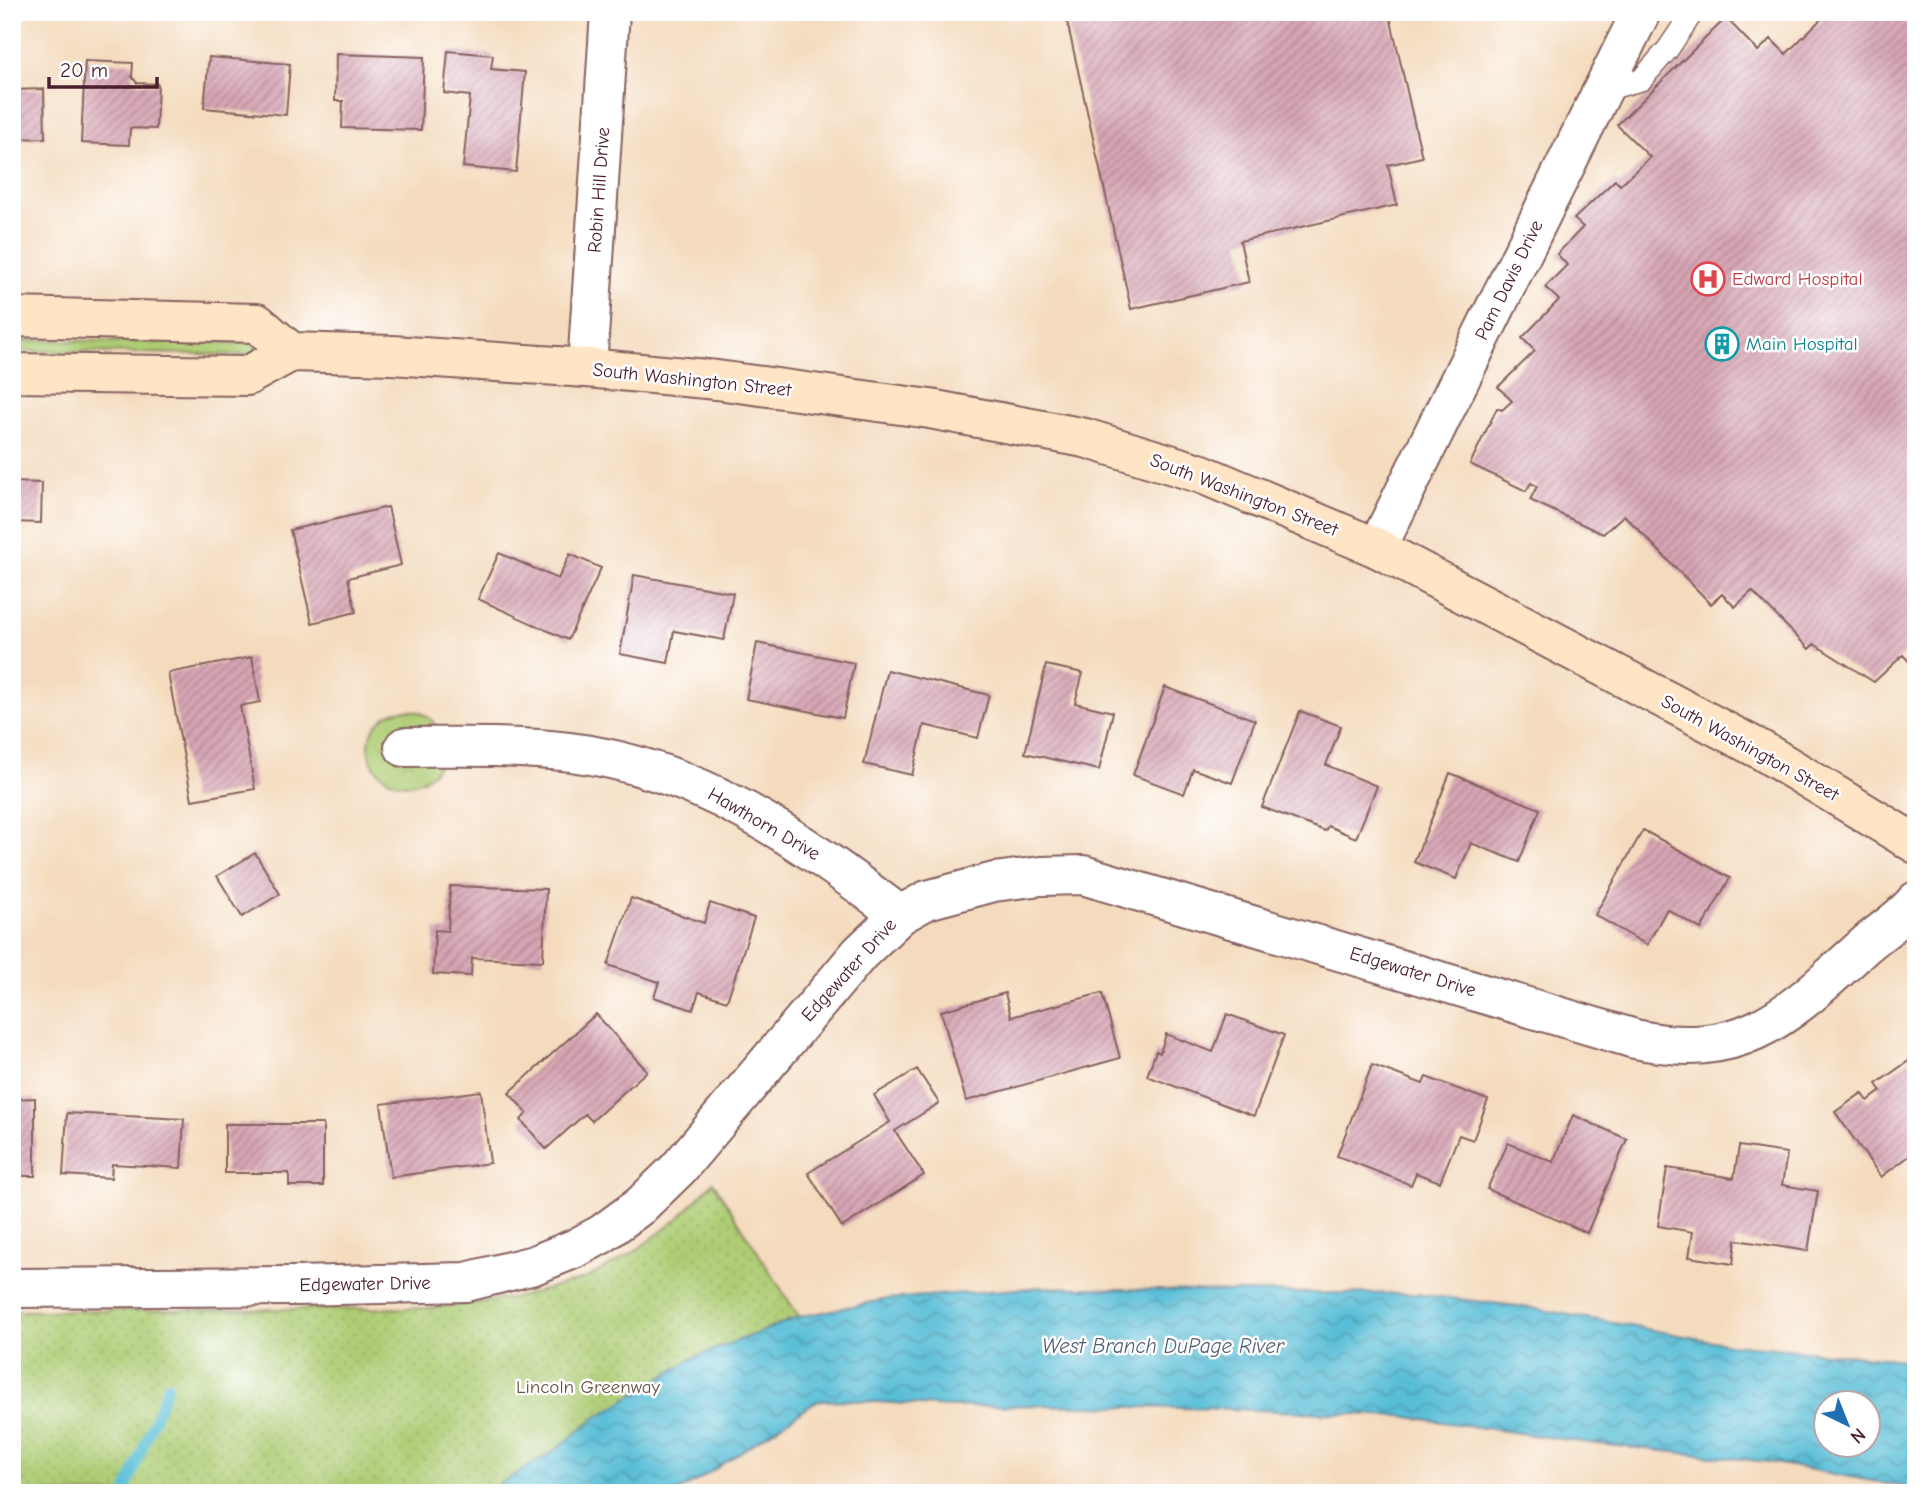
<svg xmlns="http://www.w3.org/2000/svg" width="1928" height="1505" viewBox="0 0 1928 1505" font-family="'Comic Neue',sans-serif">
<defs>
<pattern id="grass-tufts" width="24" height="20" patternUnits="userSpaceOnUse" patternTransform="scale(1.75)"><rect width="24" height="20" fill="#aecc73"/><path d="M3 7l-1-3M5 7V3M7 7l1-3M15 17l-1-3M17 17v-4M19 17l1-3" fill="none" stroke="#97af64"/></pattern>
<pattern id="park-dots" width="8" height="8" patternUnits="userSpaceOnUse" patternTransform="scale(1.75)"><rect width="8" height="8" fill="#aecc73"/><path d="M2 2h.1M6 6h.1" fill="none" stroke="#97af64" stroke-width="1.8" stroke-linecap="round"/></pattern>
<pattern id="water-waves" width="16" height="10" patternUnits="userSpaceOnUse" patternTransform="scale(1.75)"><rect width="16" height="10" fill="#59bed7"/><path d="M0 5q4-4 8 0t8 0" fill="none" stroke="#4c9aaf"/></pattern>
<pattern id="building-hatch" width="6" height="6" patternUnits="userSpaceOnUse" patternTransform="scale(1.75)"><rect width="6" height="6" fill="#d7a5b4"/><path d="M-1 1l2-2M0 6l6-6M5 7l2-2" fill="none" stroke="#b08693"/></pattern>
</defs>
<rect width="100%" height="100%" fill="#fff"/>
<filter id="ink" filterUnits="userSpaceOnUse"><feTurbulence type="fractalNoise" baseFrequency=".0143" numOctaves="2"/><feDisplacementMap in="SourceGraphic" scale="14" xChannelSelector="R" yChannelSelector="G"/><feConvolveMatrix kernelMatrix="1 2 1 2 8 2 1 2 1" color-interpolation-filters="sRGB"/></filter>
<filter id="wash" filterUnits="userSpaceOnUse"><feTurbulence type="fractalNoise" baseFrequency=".00686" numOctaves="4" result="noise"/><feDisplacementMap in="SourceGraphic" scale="28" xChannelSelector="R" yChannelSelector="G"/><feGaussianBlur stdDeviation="1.57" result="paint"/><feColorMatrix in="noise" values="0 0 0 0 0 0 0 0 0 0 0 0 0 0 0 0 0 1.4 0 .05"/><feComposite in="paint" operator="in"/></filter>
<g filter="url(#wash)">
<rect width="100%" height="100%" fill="#f4dbbe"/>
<path fill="url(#grass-tufts)" stroke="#7c764f" stroke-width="2" d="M 12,340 L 256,343 L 255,355 L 12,351 Z
M369 747a37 37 0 1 1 74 0a37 37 0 1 1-74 0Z"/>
<path fill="url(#park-dots)" stroke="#7c764f" stroke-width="2" d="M 713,1182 L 799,1317 L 829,1370 L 633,1493 L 12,1493 L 12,1311 L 436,1308 L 518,1297 L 587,1278 L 634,1252 L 679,1218 Z"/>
<path fill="url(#water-waves)" stroke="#526e81" stroke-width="2" fill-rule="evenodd" d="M 1043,1287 L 1229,1292 L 1416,1294 L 1526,1307 L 1729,1344 L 1916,1361 L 1916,1489 L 1769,1462 L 1589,1443 L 1401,1416 L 1229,1409 L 1038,1405 L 951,1407 L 848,1400 L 817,1401 L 700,1479 L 675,1493 L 485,1493 L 554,1451 L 592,1420 L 693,1358 L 799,1317 L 887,1299 ZM 1826,1404 L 1868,1404 L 1868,1446 L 1826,1446 Z"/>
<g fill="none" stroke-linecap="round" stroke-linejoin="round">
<path stroke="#59bed7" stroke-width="10" d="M 125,1493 L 168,1385"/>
</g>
<g id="blocks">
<path fill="url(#building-hatch)" d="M 1065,12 L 1389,12 L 1422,157 L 1388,165 L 1397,205 L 1240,241 L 1249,282 L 1131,309 Z
M 1828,12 L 1916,12 L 1916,669 L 1903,655 L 1874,682 L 1814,644 L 1809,649 L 1752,591 L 1735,607 L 1722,594 L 1711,604 L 1624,515 L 1603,534 L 1530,500 L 1537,486 L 1531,483 L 1526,491 L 1470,464 L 1497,408 L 1502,410 L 1512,401 L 1498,387 L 1535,351 L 1522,338 L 1559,300 L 1545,287 L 1567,265 L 1557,254 L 1583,227 L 1574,219 L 1615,180 L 1620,185 L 1650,157 L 1617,125 L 1726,18 L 1758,51 L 1771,39 L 1786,54 Z
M 448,51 L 493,55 L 491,69 L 525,72 L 516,172 L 463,167 L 470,96 L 444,93 Z
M 336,54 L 424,57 L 421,130 L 342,128 L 343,101 L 335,101 Z
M 209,57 L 290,64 L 286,115 L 204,108 Z
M 85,61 L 133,63 L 132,77 L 137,83 L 158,84 L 156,129 L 130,128 L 129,145 L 81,143 Z
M 44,89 L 45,138 L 12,139 L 12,90 Z
M 12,482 L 42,483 L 41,523 L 12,522 Z
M 388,507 L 401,565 L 348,578 L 356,612 L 312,623 L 290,530 Z
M 499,553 L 558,579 L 570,554 L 601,568 L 568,640 L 478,599 Z
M 634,575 L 733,593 L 724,640 L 674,631 L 668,663 L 620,654 Z
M 757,643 L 854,663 L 843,718 L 746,699 Z
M 252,657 L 260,702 L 240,706 L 255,789 L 192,800 L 168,673 Z
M 1046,665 L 1083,673 L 1075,703 L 1113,712 L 1099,770 L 1025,753 Z
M 887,670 L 989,695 L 978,738 L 924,725 L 912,775 L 864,764 Z
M 1165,687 L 1255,720 L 1232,783 L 1193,769 L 1184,794 L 1133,775 Z
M 1300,711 L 1341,726 L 1326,765 L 1377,786 L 1356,838 L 1328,826 L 1325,831 L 1262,807 Z
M 1450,773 L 1540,809 L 1519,862 L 1471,843 L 1456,879 L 1414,862 Z
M 1643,830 L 1730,878 L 1701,929 L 1667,909 L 1647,945 L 1595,915 Z
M 255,853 L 280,894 L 242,917 L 217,876 Z
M 450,886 L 546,889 L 543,961 L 472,958 L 471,976 L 433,974 L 435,930 L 448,931 Z
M 631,898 L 704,923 L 710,903 L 754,918 L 727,1001 L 699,992 L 693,1010 L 654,997 L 659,982 L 608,965 Z
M 1005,993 L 1011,1017 L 1102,993 L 1120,1058 L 966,1101 L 941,1011 Z
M 596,1014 L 647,1071 L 592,1121 L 585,1114 L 546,1149 L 521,1120 L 527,1113 L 509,1093 Z
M 1227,1014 L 1284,1035 L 1254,1116 L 1147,1076 L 1156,1051 L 1160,1053 L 1166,1034 L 1213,1052 Z
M 1910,1060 L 1916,1068 L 1916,1151 L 1881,1177 L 1835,1112 L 1862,1093 L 1868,1101 L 1881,1091 L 1876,1084 Z
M 1372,1065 L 1423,1084 L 1426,1077 L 1488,1100 L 1473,1140 L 1459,1135 L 1440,1182 L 1416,1173 L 1411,1185 L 1337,1156 Z
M 917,1069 L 939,1103 L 895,1131 L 924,1175 L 842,1227 L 808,1173 L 890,1122 L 874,1095 Z
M 481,1091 L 490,1163 L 391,1177 L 381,1104 Z
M 35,1098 L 35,1176 L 12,1176 L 12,1099 Z
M 67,1113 L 184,1119 L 181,1168 L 112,1164 L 111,1178 L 63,1175 Z
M 1573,1115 L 1627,1139 L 1587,1233 L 1487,1189 L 1508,1143 L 1553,1162 Z
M 225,1124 L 323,1124 L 323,1186 L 289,1186 L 289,1173 L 225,1173 Z
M 1739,1146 L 1787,1153 L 1782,1185 L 1818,1191 L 1808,1251 L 1736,1240 L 1733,1264 L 1689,1257 L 1693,1232 L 1658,1226 L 1667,1168 L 1734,1178 Z"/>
</g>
</g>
<g filter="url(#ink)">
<use href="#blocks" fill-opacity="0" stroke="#86615e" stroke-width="2"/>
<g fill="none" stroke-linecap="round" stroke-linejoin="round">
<defs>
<path id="service" d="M 1601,91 L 1641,80 L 1668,49 L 1693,12"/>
<path id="minor" d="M 587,368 L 610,12
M 1377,548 L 1641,12
M 404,747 C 459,747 515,745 570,752 C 699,768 798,838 900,915
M 12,1288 L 295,1286 L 466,1282 L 534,1265 L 576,1248 L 602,1234 L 640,1206 L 678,1169 L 860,953 L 900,915 L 927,900 L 994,882 L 1041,876 L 1083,875 L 1635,1039 C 1744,1062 1787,1016 1863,947 C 1879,932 1902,919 1916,901"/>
<path id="secondary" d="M 12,317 L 257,323 L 291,352
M 12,373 L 247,376 L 291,352 L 392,355 L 587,368 L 717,380 L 930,409 L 1085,438 L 1202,474 L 1377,548 L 1761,750 L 1916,844"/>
</defs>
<use href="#service" stroke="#86615e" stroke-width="24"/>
<use href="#minor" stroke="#86615e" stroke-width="42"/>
<use href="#secondary" stroke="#86615e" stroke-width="42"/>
<use href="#service" stroke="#fff" stroke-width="21"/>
<use href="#minor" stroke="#fff" stroke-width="38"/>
<use href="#secondary" stroke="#fee5c5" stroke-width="38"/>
</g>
</g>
<defs>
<symbol id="hospital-ring" viewBox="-11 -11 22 22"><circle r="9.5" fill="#fff" stroke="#e0444e" stroke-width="1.5"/><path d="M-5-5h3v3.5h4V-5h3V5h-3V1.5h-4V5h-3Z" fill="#e0444e"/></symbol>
<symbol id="building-ring" viewBox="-11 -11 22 22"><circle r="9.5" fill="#fff" stroke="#0f9aa8" stroke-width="1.5"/><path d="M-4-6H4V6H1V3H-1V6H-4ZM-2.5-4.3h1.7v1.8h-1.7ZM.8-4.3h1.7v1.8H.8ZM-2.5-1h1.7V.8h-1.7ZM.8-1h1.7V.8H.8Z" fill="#0f9aa8"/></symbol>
</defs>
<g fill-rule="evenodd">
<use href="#hospital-ring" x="1689" y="260" width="38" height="38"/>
<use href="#building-ring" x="1703" y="325" width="38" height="38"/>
</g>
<g text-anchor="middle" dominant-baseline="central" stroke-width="5" stroke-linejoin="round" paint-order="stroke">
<g font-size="19" fill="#4a1f2b" stroke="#fff">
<text transform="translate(599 190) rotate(-86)">Robin Hill Drive</text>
<text transform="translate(1509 280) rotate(-64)">Pam Davis Drive</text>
<text transform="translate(692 380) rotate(6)">South Washington Street</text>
<text transform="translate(1244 495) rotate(21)">South Washington Street</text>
<text transform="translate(1750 748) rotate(29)">South Washington Street</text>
<text transform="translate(764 824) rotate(30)">Hawthorn Drive</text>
<text transform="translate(849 970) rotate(-48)">Edgewater Drive</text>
<text transform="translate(1413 972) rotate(17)">Edgewater Drive</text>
<text transform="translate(365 1284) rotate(-1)">Edgewater Drive</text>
</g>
<g font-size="19" fill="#be3a42" stroke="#fff" text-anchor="start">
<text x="1732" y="279">Edward Hospital</text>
</g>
<g font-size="19" fill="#0d838f" stroke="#fff" text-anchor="start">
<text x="1746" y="344">Main Hospital</text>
</g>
<g font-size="19" fill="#685341" stroke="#fff">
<text x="588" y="1387">Lincoln Greenway</text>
</g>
<g font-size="21" font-style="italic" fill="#505f70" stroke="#fff">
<text x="1163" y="1346">West Branch DuPage River</text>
</g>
</g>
<rect width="1928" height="1505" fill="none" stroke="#fff" stroke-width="42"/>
<g transform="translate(1847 1424) rotate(137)"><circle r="33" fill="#ffffff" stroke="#b7a5aa" stroke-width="2"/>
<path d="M0-5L12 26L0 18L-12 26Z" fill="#1f6fb2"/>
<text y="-10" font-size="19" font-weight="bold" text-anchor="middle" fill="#4a1f2b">N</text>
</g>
<path d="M49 77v10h108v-10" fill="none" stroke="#4a1f2b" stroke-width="3.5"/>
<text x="60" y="77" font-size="21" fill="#4a1f2b" stroke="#ffffff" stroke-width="5" paint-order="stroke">20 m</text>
</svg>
